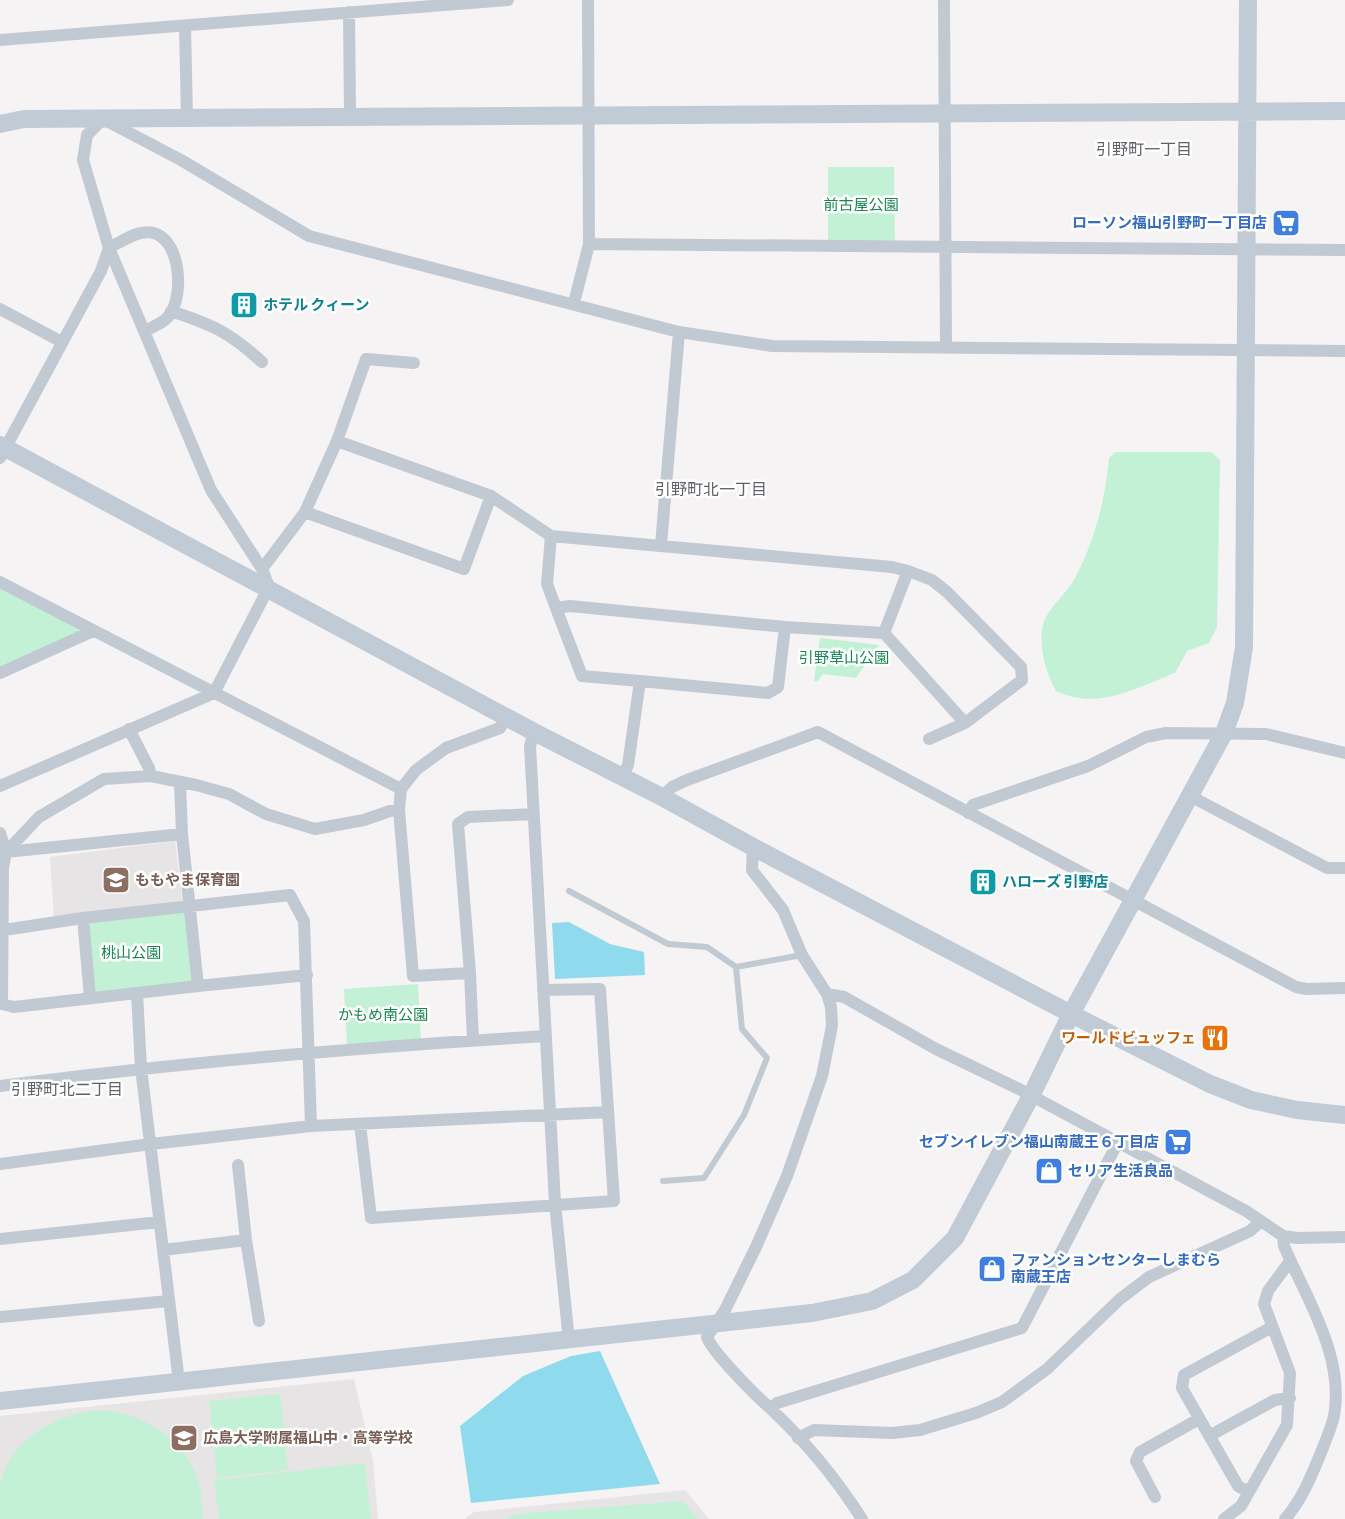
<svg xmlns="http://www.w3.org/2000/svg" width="1345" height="1519" viewBox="0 0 1345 1519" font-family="'Sofia Sans Condensed','Noto Sans JP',sans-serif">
<rect width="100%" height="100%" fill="#f5f3f3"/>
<path fill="#e6e4e5" d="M 175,841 L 183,904 L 54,918 L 50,857 Z
M 354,1379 L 373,1461 L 378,1519 L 0,1519 L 0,1416 Z
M 685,1490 L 709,1519 L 464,1519 L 474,1512 Z"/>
<path fill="#c3f1d5" d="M 828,167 L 894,167 L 895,244 L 828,244 Z
M 1116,452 L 1211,452 L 1220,460 L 1217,627 L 1209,643 L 1187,651 L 1175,673 C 1135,688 1099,711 1056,691 C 1046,673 1038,646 1043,625 C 1047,608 1067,594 1075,578 C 1095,540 1105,501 1109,458 Z
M 0,585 L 87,631 L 0,670 Z
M 820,638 L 879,645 L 856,678 L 823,674 L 818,681 L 814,681 Z
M 189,907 L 196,985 L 92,997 L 85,919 Z
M 418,984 L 421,1041 L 347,1046 L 344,989 Z
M 280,1394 L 288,1470 L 217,1478 L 209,1401 Z
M 103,1410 C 148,1415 190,1442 200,1488 C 202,1498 202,1509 203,1519 L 0,1519 C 0,1509 0,1498 0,1488 C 7,1439 59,1412 103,1410 Z
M 365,1463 L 371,1519 L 219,1519 L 214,1480 Z
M 683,1501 L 698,1519 L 506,1519 L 517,1514 Z"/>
<path fill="#90daee" d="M 569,922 L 610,944 L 644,952 L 645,975 L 555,979 L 552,923 Z
M 600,1351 L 660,1484 L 471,1503 L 460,1426 L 523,1376 L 571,1356 Z"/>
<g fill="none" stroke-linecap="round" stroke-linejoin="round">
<path stroke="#c1cad2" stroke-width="6" d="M 569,891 L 668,944 L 707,947 L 736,967
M 663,1181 L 704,1178 L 744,1115 L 767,1058 L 742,1029 L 736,967 L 802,955"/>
<path stroke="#c1cad2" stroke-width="12" d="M 944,0 L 946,346
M 349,12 L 350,118
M 185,26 L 187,118
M 0,40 L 508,0
M 589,244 L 1345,250
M 574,303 L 589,244 L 588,0
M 0,309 L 62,342
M 171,311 C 213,325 229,332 262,362
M 337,441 L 491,496 L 551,536
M 0,458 L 101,271 L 109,248 L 83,160 L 87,135 L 103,119 L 181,160 L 309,236 L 679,332 L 772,346 L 1345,351
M 305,512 L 337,441 L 366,359 L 414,363
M 661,545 L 679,332
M 262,569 L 305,512 L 464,569 L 491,496
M 0,582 L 401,789
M 556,608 L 547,584 L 551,536 L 892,567 L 908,571 L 884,633 L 785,627
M 884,633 L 965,723 L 1022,680 L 1021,667 L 947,592 L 932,580 L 908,571
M 0,673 L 93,631
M 129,729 L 149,768 L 151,776
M 534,732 L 530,746 L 555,1203 L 569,1341
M 929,739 L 965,723
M 622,777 L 628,765 L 640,681 L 768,693 L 778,687 L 785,627 L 570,606 L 556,608 L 582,676 L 640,681
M 0,786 L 214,693 L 269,587 L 262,569 L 211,490 L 109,248 C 119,243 130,235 141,233 C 180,224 187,295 168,317 C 163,323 152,327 145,331
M 1190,796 L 1327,868 L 1345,868
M 662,797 L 672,787 L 687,780 L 818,732 L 1296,987 L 1306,989 L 1345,988
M 968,813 L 973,805 L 1088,766 L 1146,737 L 1166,733 L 1266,734 L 1345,753
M 0,833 L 6,852 L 3,868 L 2,1004 L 14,1007 L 198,986 L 182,834 L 180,782
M 753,847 L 752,870 L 783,910 L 802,955 L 827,994 L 831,1007 L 832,1026 L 822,1076 L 787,1176 L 756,1247 L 725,1310 L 707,1337 C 712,1352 757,1397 771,1409 C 805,1441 837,1480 862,1519
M 6,852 L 39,817 L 104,779 L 151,776 L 196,785 L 229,794 L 266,814 L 315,829 L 364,820 L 390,811 L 399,810
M 6,852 L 182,834
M 83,918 L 90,998
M 4,930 L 83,918 L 290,895 L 304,921 L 311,1126
M 470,973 L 413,976 L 399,810 L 401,789 L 416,770 L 446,748 L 500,728 L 507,717
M 198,986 L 307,975
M 137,993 L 141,1068 L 179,1382
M 827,994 L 844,997 L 936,1049 L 1019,1089 L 1246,1211 L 1283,1236 L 1297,1238 L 1345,1237
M 473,1040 L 470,973 L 458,824 L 468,817 L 533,814
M 0,1086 C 181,1062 363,1047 545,1036
M 360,1124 L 371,1218 L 614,1201 L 600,989 L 543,990
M 0,1164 L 151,1144 L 311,1126 L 608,1112
M 238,1165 L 246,1240 L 259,1321
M 1283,1236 L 1284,1246 C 1306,1298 1345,1356 1334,1416 C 1331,1429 1325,1442 1320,1455 C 1311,1477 1301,1501 1285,1519
M 0,1239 L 159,1222
M 163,1250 L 246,1240
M 0,1317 L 168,1301
M 771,1409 L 777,1403 L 1022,1328 L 1118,1142
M 1209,1436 L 1275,1400 L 1290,1398
M 798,1438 L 814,1430 L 892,1433 L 920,1430 L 976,1413 L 1002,1402 L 1047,1369 L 1120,1299 L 1149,1277 L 1250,1231 L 1261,1221
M 1249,1492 L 1238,1486 L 1182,1388 L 1184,1375 L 1272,1327
M 1155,1497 L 1136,1461 L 1140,1452 L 1199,1419
M 1224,1519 L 1241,1506 L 1287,1425 L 1290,1373 L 1264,1304 L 1268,1291 L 1290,1261"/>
<path stroke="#c1cbd6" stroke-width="18" d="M 0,124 L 24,119 L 1345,111
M 0,445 L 534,732 L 662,797 L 753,847 L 1071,1014 L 1210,1084 L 1251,1100 L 1297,1110 L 1345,1115
M 0,1401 L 812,1313 L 872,1301 L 913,1280 L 955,1238 L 1031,1096 L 1071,1014 L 1224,733 L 1235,703 L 1244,647 L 1248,0"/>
</g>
<defs>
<symbol id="supermarket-square" viewBox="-11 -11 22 22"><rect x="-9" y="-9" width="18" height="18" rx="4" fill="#3f7fe0" stroke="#fff"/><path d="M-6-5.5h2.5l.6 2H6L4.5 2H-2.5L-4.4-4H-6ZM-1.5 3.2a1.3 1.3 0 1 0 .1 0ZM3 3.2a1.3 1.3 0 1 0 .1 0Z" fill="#fff"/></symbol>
<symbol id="building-square" viewBox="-11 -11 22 22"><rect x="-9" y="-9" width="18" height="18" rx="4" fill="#0f9aa8" stroke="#fff"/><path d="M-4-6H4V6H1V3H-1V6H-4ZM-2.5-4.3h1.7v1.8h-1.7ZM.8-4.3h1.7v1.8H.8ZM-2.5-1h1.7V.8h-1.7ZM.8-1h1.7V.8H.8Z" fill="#fff"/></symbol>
<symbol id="school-square" viewBox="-11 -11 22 22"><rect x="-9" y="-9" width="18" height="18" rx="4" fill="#8d6e63" stroke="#fff"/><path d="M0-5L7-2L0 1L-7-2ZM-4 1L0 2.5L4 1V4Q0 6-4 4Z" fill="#fff"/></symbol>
<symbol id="restaurant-square" viewBox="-11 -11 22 22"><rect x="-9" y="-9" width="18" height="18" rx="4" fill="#e8710a" stroke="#fff"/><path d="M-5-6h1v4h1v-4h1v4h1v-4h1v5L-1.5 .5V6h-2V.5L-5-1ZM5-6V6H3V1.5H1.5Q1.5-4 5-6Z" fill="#fff"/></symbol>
<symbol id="shop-square" viewBox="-11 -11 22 22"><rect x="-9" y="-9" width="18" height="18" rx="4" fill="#3f7fe0" stroke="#fff"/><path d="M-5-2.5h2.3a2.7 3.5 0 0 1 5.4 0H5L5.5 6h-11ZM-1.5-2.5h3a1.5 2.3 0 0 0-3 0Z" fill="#fff"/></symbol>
</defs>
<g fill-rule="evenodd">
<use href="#supermarket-square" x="1270" y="207" width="32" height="32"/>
<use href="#building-square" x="228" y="289" width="32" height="32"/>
<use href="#school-square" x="100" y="864" width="32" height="32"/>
<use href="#building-square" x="967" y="866" width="32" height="32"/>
<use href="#restaurant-square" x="1199" y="1022" width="32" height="32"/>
<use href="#supermarket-square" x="1162" y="1126" width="32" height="32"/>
<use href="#shop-square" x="1033" y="1155" width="32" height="32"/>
<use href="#shop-square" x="976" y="1253" width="32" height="32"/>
<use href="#school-square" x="168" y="1422" width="32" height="32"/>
</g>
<g text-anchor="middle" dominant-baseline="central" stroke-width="5" stroke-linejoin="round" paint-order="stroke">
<g font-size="15" fill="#17864f" stroke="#fff">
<text x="861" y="205">前古屋公園</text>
<text x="844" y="658">引野草山公園</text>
<text x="131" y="953">桃山公園</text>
<text x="383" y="1015">かもめ南公園</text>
</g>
<g font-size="15" font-weight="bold" fill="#366cbe" stroke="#fff" text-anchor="end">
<text x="1267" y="223">ローソン福山引野町一丁目店</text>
<text x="1159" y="1142">セブンイレブン福山南蔵王６丁目店</text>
<text x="1068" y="1171" text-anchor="start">セリア生活良品</text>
<text x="1011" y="1260" text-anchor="start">ファンションセンターしまむら<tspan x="1011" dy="17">南蔵王店</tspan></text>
</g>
<g font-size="15" font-weight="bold" fill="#0d838f" stroke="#fff" text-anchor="start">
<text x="263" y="305">ホテル クィーン</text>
<text x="1002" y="882">ハローズ 引野店</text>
</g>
<g font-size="15" font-weight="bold" fill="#785e54" stroke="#fff" text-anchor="start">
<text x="135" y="880">ももやま保育園</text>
<text x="203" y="1438">広島大学附属福山中・高等学校</text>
</g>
<g font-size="15" font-weight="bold" fill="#c56008" stroke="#fff" text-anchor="end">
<text x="1196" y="1038">ワールドビュッフェ</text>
</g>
<g font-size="16" fill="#5f6368" stroke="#fff">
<text x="1144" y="150">引野町一丁目</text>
<text x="711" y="490">引野町北一丁目</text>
<text x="67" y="1090">引野町北二丁目</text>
</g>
</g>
</svg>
